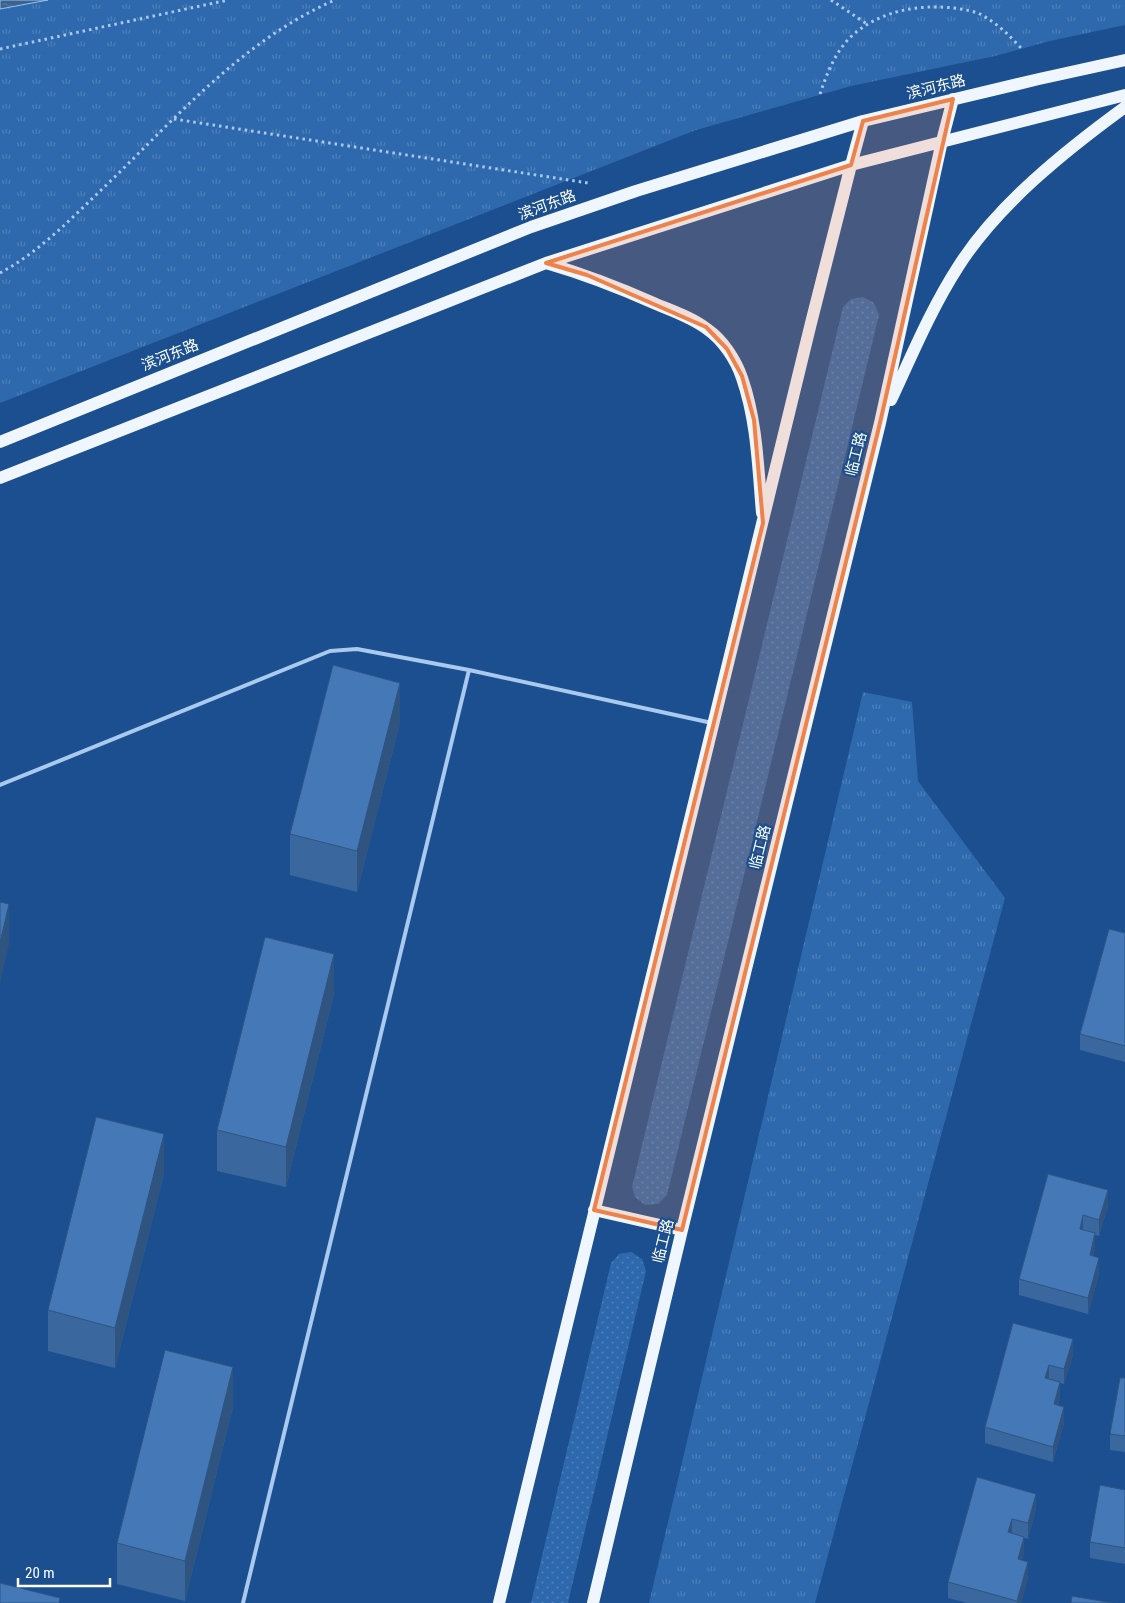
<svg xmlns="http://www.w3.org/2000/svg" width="1125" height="1603" viewBox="0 0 1125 1603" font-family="'Roboto Condensed','Noto Sans SC',sans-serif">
<defs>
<pattern id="park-tufts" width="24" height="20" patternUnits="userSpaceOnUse" patternTransform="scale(1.25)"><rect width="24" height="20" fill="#2e69ad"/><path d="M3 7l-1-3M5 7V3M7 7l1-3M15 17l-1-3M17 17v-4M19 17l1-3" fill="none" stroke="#4d80b9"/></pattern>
<pattern id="garden-dots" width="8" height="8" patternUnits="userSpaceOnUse" patternTransform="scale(1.25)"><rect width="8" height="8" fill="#2e69ad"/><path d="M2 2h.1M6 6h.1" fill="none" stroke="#4d80b9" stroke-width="1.8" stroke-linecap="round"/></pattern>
<pattern id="water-ripples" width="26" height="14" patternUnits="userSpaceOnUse" patternTransform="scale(1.25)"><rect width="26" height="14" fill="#3c6290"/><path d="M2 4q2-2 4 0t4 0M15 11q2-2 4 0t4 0" fill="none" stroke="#597aa1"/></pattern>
</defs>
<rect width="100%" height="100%" fill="#1b4f8f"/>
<path fill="url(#park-tufts)" d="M 48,0 L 1125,0 L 1125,25 L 1050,41 L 995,56 L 851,86 L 696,130 L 0,403 L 0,9 Z
M 863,692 L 912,702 L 918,781 L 1005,898 L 815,1603 L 649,1603 Z"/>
<path fill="url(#garden-dots)" d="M 863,297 L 874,303 L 879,315 L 667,1195 L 658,1204 L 645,1205 L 635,1197 L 632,1187 L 843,307 L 851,299 Z
M 631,1252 L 642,1259 L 646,1271 L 568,1603 L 531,1603 L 611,1263 L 619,1254 Z"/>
<path fill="url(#water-ripples)" stroke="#9cc4f0" d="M 0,0 L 48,0 L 0,9 Z"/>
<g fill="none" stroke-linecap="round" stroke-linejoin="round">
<path stroke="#a9c9ee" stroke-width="3" stroke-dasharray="2.5 4" stroke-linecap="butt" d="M 831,0 L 867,24
M 0,49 L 228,0
M 820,94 C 826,76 833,58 845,43 C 876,7 934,0 978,13 C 996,22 1009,35 1022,49
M 174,119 L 588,183
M 0,273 C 37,253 67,223 97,194 C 171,124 240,41 335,0"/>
<path stroke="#a9c9ee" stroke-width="4" d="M 0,785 L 330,651 L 357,649 L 469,670 L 712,723
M 243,1603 L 469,670"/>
<path stroke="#f0f6ff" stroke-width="12" d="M 546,263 C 584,274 620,288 656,304 C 673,311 693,318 707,329 C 723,340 736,360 742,378 C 757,421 758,467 762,513
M 891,400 C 912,355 931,309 958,267 C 997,205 1066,150 1125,107
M 0,442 L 531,227 L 636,191 L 863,121 L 1039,79 L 1125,60
M 0,478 L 546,263 L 851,165 L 1125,95
M 594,1210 L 682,1230
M 499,1603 L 811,323 L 851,165 L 863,121
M 593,1603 L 682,1230 L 880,423 L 942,141 L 953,99"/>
</g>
<path fill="#3a679d" d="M 400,723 L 357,892 L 290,875 L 290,834 Z
M 1125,933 L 1125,1062 L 1080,1050 L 1080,1034 Z
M 334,994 L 286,1187 L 217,1171 L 217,1130 Z
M 164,1174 L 115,1368 L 48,1351 L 48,1310 Z
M 1048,1174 L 1108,1206 L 1099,1236 L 1095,1235 L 1095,1249 L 1093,1256 L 1099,1274 L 1088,1314 L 1019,1295 L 1019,1279 Z
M 1013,1323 L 1073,1355 L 1064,1384 L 1060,1383 L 1060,1398 L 1058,1405 L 1064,1423 L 1053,1462 L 985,1443 L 985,1427 Z
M 1125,1378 L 1125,1452 L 1110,1450 L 1110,1434 Z
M 233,1407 L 185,1601 L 117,1584 L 117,1543 Z
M 1125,1490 L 1125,1564 L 1090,1558 L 1090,1542 Z
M 1036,1494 L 1036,1509 L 1028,1539 L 1024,1538 L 1024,1552 L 1022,1560 L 1028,1577 L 1021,1603 L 967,1603 L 948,1598 L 948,1582 Z"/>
<path fill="#305480" d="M 400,683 L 400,723 L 357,892 L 357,851 Z
M 9,904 L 9,944 L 0,984 L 0,943 Z
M 334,954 L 334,994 L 286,1187 L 286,1147 Z
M 164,1134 L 164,1174 L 115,1368 L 115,1328 Z
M 1108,1190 L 1108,1206 L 1099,1236 L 1099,1220 Z
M 1083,1215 L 1083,1231 L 1080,1229 Z
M 1095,1233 L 1095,1249 L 1090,1271 L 1090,1255 Z
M 1099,1258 L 1099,1274 L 1088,1314 L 1088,1298 Z
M 1073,1339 L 1073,1355 L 1064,1384 L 1064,1369 Z
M 1049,1365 L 1049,1380 L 1045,1378 Z
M 233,1367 L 233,1407 L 185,1601 L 185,1561 Z
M 1060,1382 L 1060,1398 L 1054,1420 L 1054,1404 Z
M 1064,1407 L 1064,1423 L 1053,1462 L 1053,1447 Z
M 1036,1494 L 1036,1509 L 1028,1539 L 1028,1523 Z
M 1012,1519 L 1012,1534 L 1008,1532 Z
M 1024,1537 L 1024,1552 L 1018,1574 L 1018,1559 Z
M 1028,1562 L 1028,1577 L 1021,1603 L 1017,1603 Z"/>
<path fill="#4478b7" stroke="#305480" d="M 333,665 L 400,683 L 357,851 L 290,834 Z
M 0,902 L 9,904 L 0,943 Z
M 1109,929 L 1125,933 L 1125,1046 L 1080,1034 Z
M 265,937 L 334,954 L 286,1147 L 217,1130 Z
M 96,1117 L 164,1134 L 115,1328 L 48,1310 Z
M 1048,1174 L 1108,1190 L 1099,1220 L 1083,1215 L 1080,1229 L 1095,1233 L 1090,1255 L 1099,1258 L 1088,1298 L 1019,1279 Z
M 1013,1323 L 1073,1339 L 1064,1369 L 1049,1365 L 1045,1378 L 1060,1382 L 1054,1404 L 1064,1407 L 1053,1447 L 985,1427 Z
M 165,1350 L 233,1367 L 185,1561 L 117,1543 Z
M 1120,1378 L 1125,1378 L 1125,1436 L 1110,1434 Z
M 977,1477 L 1036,1494 L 1028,1523 L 1012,1519 L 1008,1532 L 1024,1537 L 1018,1559 L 1028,1562 L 1017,1601 L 948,1582 Z
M 1100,1485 L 1125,1490 L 1125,1548 L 1090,1542 Z
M 0,1583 L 60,1598 L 59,1603 L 0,1603 Z
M 1072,1596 L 1113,1603 L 1071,1603 Z"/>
<path fill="#ee8249" fill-opacity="0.2" stroke="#ee8249" stroke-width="4" stroke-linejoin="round" d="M 953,99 L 880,423 L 682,1230 L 594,1210 L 763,523 L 754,420 L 742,376 L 727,349 L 706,327 L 587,275 L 546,263 L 851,165 L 863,121 Z"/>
<g text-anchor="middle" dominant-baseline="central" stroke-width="4.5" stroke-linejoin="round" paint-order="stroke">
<g font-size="15" fill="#fff" stroke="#1b4f8f">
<text transform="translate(936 87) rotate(-14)">滨河东路</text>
<text transform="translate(547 205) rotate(-20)">滨河东路</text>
<text transform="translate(170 355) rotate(-22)">滨河东路</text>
<text transform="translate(856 454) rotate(-76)">临工路</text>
<text transform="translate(760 847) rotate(-76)">临工路</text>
<text transform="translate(663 1241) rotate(-76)">临工路</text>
</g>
</g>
<path d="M18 1578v8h92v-8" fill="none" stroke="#ffffff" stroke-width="2.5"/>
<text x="25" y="1578" font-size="15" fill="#ffffff" stroke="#1b4f8f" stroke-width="4" paint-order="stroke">20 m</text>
</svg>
